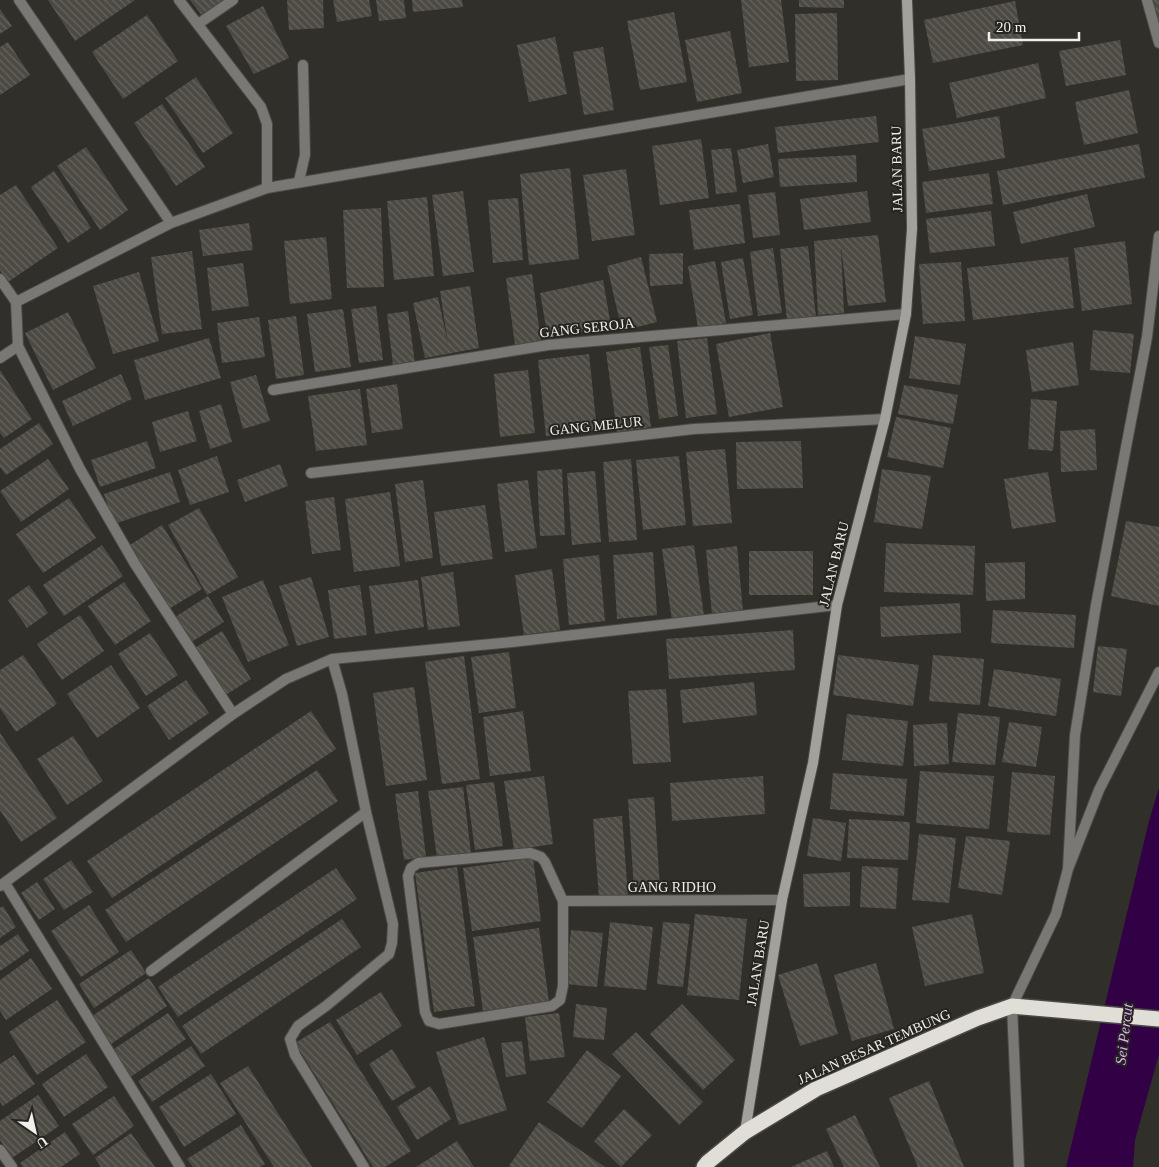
<svg xmlns="http://www.w3.org/2000/svg" width="1159" height="1167" viewBox="0 0 1159 1167" font-family="'Times New Roman',serif">
<defs>
<pattern id="building-back-hatch" width="6" height="6" patternUnits="userSpaceOnUse" patternTransform="scale(1.25)"><rect width="6" height="6" fill="#4c4a43"/><path d="M-1 5l2 2M0 0l6 6M5-1l2 2" fill="none" stroke="#66645e"/></pattern>
</defs>
<rect width="100%" height="100%" fill="#312f29"/>
<path fill="#320045" d="M 1159,788 L 1159,1054 L 1135,1140 L 1133,1167 L 1066,1167 L 1149,821 Z"/>
<path fill="url(#building-back-hatch)" d="M 48,0 L 135,0 L 75,41 Z
M 190,0 L 228,0 L 204,18 Z
M 287,0 L 323,0 L 324,28 L 289,30 Z
M 333,0 L 369,0 L 372,16 L 337,22 Z
M 376,0 L 404,0 L 406,18 L 379,21 Z
M 412,0 L 462,0 L 463,7 L 413,12 Z
M 741,0 L 781,0 L 789,62 L 749,67 Z
M 799,0 L 844,0 L 844,8 L 799,7 Z
M 1150,0 L 1159,0 L 1159,33 Z
M 1015,1 L 1023,45 L 933,63 L 924,20 Z
M 263,6 L 289,58 L 254,74 L 226,26 Z
M 0,9 L 12,26 L 0,34 Z
M 674,12 L 687,82 L 640,90 L 627,21 Z
M 837,13 L 838,80 L 796,81 L 795,14 Z
M 147,15 L 178,61 L 123,99 L 92,52 Z
M 730,31 L 742,93 L 697,102 L 685,40 Z
M 555,37 L 567,94 L 529,102 L 517,45 Z
M 1120,40 L 1126,75 L 1066,86 L 1059,51 Z
M 8,42 L 30,75 L 0,95 L 0,47 Z
M 603,47 L 614,110 L 584,115 L 573,52 Z
M 1038,63 L 1046,98 L 957,118 L 949,83 Z
M 196,77 L 233,133 L 203,153 L 165,98 Z
M 1129,90 L 1138,133 L 1084,145 L 1075,102 Z
M 162,104 L 205,167 L 176,186 L 134,123 Z
M 876,116 L 879,142 L 778,153 L 775,127 Z
M 999,116 L 1005,158 L 929,171 L 922,129 Z
M 701,139 L 709,198 L 660,205 L 652,146 Z
M 768,144 L 774,177 L 743,183 L 737,150 Z
M 1139,144 L 1145,178 L 1003,205 L 997,171 Z
M 86,147 L 128,210 L 100,230 L 57,166 Z
M 731,148 L 737,192 L 716,194 L 711,150 Z
M 856,155 L 857,182 L 780,187 L 778,159 Z
M 570,168 L 579,259 L 529,265 L 520,174 Z
M 626,169 L 635,235 L 592,241 L 583,175 Z
M 54,171 L 91,228 L 68,243 L 31,187 Z
M 989,173 L 993,204 L 926,213 L 922,182 Z
M 16,185 L 58,248 L 8,282 L 0,270 L 0,195 Z
M 463,191 L 474,272 L 443,276 L 432,195 Z
M 867,191 L 871,222 L 804,230 L 800,199 Z
M 775,192 L 780,235 L 753,238 L 748,195 Z
M 1087,194 L 1095,227 L 1021,244 L 1013,212 Z
M 427,197 L 434,276 L 394,280 L 387,201 Z
M 518,198 L 523,260 L 493,263 L 488,200 Z
M 740,204 L 745,243 L 694,250 L 689,210 Z
M 381,208 L 384,287 L 347,288 L 343,210 Z
M 991,211 L 995,246 L 930,253 L 926,219 Z
M 249,223 L 253,250 L 203,256 L 199,230 Z
M 878,235 L 886,302 L 848,306 L 841,246 L 844,313 L 818,315 L 814,241 Z
M 326,237 L 332,299 L 290,304 L 284,241 Z
M 1125,241 L 1132,304 L 1082,311 L 1074,248 Z
M 808,246 L 816,317 L 787,321 L 780,249 Z
M 773,248 L 782,313 L 758,316 L 750,252 Z
M 192,251 L 202,329 L 162,334 L 151,257 Z
M 683,253 L 683,284 L 650,286 L 649,254 Z
M 641,257 L 657,322 L 622,331 L 607,266 Z
M 1068,257 L 1074,308 L 973,320 L 967,268 Z
M 743,258 L 753,315 L 730,319 L 721,262 Z
M 715,261 L 726,323 L 698,328 L 688,266 Z
M 961,262 L 965,321 L 923,324 L 919,264 Z
M 243,263 L 249,306 L 212,311 L 207,268 Z
M 139,272 L 159,341 L 113,354 L 93,286 Z
M 532,274 L 541,342 L 515,345 L 506,278 Z
M 603,280 L 611,326 L 548,338 L 540,293 Z
M 470,286 L 479,348 L 425,358 L 413,303 L 438,297 L 448,344 L 440,291 Z
M 376,306 L 383,360 L 359,363 L 351,309 Z
M 343,309 L 351,367 L 315,372 L 307,314 Z
M 408,311 L 415,363 L 393,365 L 387,314 Z
M 68,312 L 96,368 L 53,390 L 25,333 Z
M 296,316 L 304,375 L 276,379 L 268,320 Z
M 259,317 L 265,357 L 222,363 L 217,323 Z
M 1093,330 L 1134,334 L 1130,373 L 1090,370 Z
M 770,333 L 783,407 L 729,417 L 716,344 Z
M 915,336 L 966,344 L 960,385 L 909,378 Z
M 209,338 L 221,378 L 145,400 L 134,360 Z
M 707,338 L 717,414 L 686,418 L 677,341 Z
M 1073,342 L 1079,385 L 1032,392 L 1026,350 Z
M 668,345 L 678,416 L 659,419 L 649,347 Z
M 640,347 L 651,427 L 617,432 L 606,352 Z
M 589,354 L 597,430 L 546,436 L 538,360 Z
M 0,370 L 32,419 L 4,438 L 0,433 Z
M 528,370 L 535,433 L 500,437 L 494,374 Z
M 121,374 L 132,399 L 73,426 L 62,401 Z
M 256,375 L 270,421 L 243,429 L 230,382 Z
M 397,384 L 403,429 L 372,433 L 366,389 Z
M 904,385 L 958,395 L 953,424 L 898,414 Z
M 360,389 L 367,445 L 316,451 L 308,396 Z
M 1031,399 L 1057,401 L 1053,451 L 1028,449 Z
M 221,404 L 232,442 L 210,449 L 199,411 Z
M 188,411 L 197,441 L 160,452 L 152,422 Z
M 896,417 L 951,428 L 943,468 L 887,457 Z
M 39,423 L 53,444 L 6,475 L 0,467 L 0,449 Z
M 1095,429 L 1097,470 L 1061,472 L 1060,431 Z
M 147,441 L 156,468 L 100,487 L 91,460 Z
M 801,441 L 803,488 L 737,489 L 736,442 Z
M 725,449 L 732,523 L 693,526 L 686,452 Z
M 217,456 L 229,492 L 190,505 L 178,470 Z
M 679,456 L 686,525 L 643,530 L 636,460 Z
M 48,459 L 69,489 L 21,522 L 0,491 Z
M 631,459 L 637,540 L 609,542 L 603,462 Z
M 280,464 L 288,486 L 245,502 L 237,480 Z
M 562,469 L 565,535 L 540,536 L 537,471 Z
M 882,469 L 931,476 L 922,529 L 874,522 Z
M 595,471 L 601,542 L 572,545 L 567,473 Z
M 170,472 L 180,502 L 114,524 L 104,494 Z
M 1048,472 L 1056,522 L 1012,529 L 1004,479 Z
M 423,480 L 433,558 L 405,562 L 395,484 Z
M 528,480 L 537,548 L 505,552 L 497,484 Z
M 390,492 L 400,566 L 354,572 L 345,499 Z
M 334,497 L 341,550 L 312,554 L 305,501 Z
M 69,498 L 96,538 L 43,573 L 16,534 Z
M 485,505 L 493,559 L 441,566 L 434,512 Z
M 199,508 L 238,577 L 207,595 L 168,525 Z
M 1126,521 L 1159,527 L 1159,606 L 1111,596 Z
M 162,525 L 202,589 L 167,610 L 128,546 Z
M 886,543 L 975,546 L 973,595 L 884,592 Z
M 102,545 L 123,576 L 64,616 L 43,585 Z
M 694,545 L 704,616 L 672,621 L 662,549 Z
M 737,546 L 743,611 L 712,615 L 706,550 Z
M 749,551 L 813,551 L 813,595 L 749,595 Z
M 653,552 L 657,615 L 617,619 L 613,555 Z
M 599,555 L 605,621 L 569,625 L 563,559 Z
M 1025,562 L 1025,599 L 986,601 L 985,563 Z
M 552,569 L 560,630 L 524,635 L 515,575 Z
M 453,572 L 460,626 L 428,630 L 421,577 Z
M 311,577 L 329,637 L 297,646 L 279,586 Z
M 263,580 L 289,645 L 248,662 L 222,597 Z
M 418,580 L 424,627 L 375,634 L 369,586 Z
M 124,582 L 151,621 L 115,645 L 88,606 Z
M 29,585 L 48,613 L 27,628 L 8,600 Z
M 360,585 L 367,635 L 334,639 L 328,590 Z
M 208,596 L 224,622 L 188,644 L 172,619 Z
M 960,603 L 961,633 L 881,637 L 880,607 Z
M 993,610 L 1076,615 L 1074,648 L 991,643 Z
M 80,615 L 104,651 L 62,680 L 37,644 Z
M 793,630 L 795,670 L 669,679 L 666,639 Z
M 222,631 L 251,679 L 224,696 L 195,648 Z
M 150,633 L 178,675 L 146,696 L 118,654 Z
M 1098,646 L 1127,649 L 1121,696 L 1093,692 Z
M 509,652 L 516,708 L 479,713 L 471,657 Z
M 23,655 L 57,704 L 16,732 L 0,708 L 0,670 Z
M 838,655 L 919,665 L 913,706 L 833,695 Z
M 933,655 L 984,659 L 980,705 L 929,701 Z
M 464,656 L 480,779 L 442,784 L 425,662 Z
M 111,665 L 140,708 L 97,738 L 67,694 Z
M 994,669 L 1061,679 L 1056,716 L 988,706 Z
M 186,680 L 209,713 L 169,740 L 147,706 Z
M 754,682 L 757,715 L 683,723 L 680,690 Z
M 414,687 L 427,780 L 386,786 L 373,693 Z
M 666,689 L 671,762 L 633,764 L 628,691 Z
M 311,711 L 336,749 L 112,898 L 87,861 Z
M 523,711 L 531,771 L 490,776 L 483,717 Z
M 958,713 L 1000,717 L 995,765 L 952,762 Z
M 847,714 L 908,721 L 903,766 L 842,760 Z
M 1009,722 L 1042,727 L 1036,767 L 1002,762 Z
M 947,723 L 949,764 L 914,766 L 913,725 Z
M 0,733 L 57,818 L 21,842 L 0,810 Z
M 73,736 L 103,781 L 67,805 L 37,759 Z
M 317,770 L 338,801 L 126,942 L 105,910 Z
M 920,771 L 994,776 L 989,829 L 916,823 Z
M 1012,772 L 1055,776 L 1050,835 L 1007,832 Z
M 833,773 L 907,779 L 904,816 L 830,809 Z
M 544,776 L 553,844 L 514,850 L 504,781 Z
M 763,776 L 765,814 L 672,821 L 670,783 Z
M 494,782 L 503,846 L 475,850 L 466,785 Z
M 463,787 L 471,853 L 437,858 L 428,791 Z
M 418,791 L 426,857 L 404,860 L 395,794 Z
M 654,797 L 660,888 L 634,890 L 628,799 Z
M 622,816 L 628,896 L 599,898 L 593,819 Z
M 813,818 L 846,823 L 841,861 L 807,856 Z
M 849,819 L 910,822 L 908,860 L 847,858 Z
M 919,834 L 956,838 L 949,903 L 912,900 Z
M 966,836 L 1010,841 L 1002,895 L 958,888 Z
M 533,858 L 541,921 L 472,931 L 463,868 Z
M 71,860 L 93,892 L 64,910 L 43,879 Z
M 862,866 L 898,868 L 896,909 L 860,907 Z
M 457,867 L 475,1006 L 434,1012 L 415,873 Z
M 336,868 L 357,899 L 178,1017 L 158,987 Z
M 850,872 L 850,906 L 804,907 L 803,874 Z
M 37,882 L 55,909 L 39,920 L 21,893 Z
M 89,905 L 119,952 L 81,977 L 51,931 Z
M 3,906 L 16,927 L 0,938 L 0,908 Z
M 695,914 L 747,919 L 739,1000 L 687,995 Z
M 972,914 L 984,973 L 925,986 L 912,927 Z
M 342,919 L 361,947 L 201,1054 L 182,1026 Z
M 610,922 L 653,927 L 646,990 L 604,986 Z
M 663,922 L 690,924 L 683,987 L 657,984 Z
M 539,928 L 549,1002 L 483,1011 L 473,937 Z
M 571,930 L 603,933 L 597,987 L 565,984 Z
M 18,934 L 29,951 L 0,971 L 0,946 Z
M 131,950 L 146,973 L 94,1008 L 79,984 Z
M 31,958 L 52,989 L 6,1020 L 0,1011 L 0,980 Z
M 817,963 L 838,1034 L 800,1046 L 778,975 Z
M 876,963 L 894,1029 L 852,1041 L 834,975 Z
M 149,978 L 167,1006 L 111,1044 L 92,1016 Z
M 381,992 L 402,1026 L 357,1055 L 336,1020 Z
M 57,1000 L 86,1042 L 37,1075 L 9,1032 Z
M 576,1004 L 607,1008 L 604,1040 L 573,1037 Z
M 682,1004 L 735,1060 L 703,1090 L 650,1034 Z
M 168,1013 L 186,1039 L 129,1078 L 111,1051 Z
M 559,1013 L 565,1057 L 530,1061 L 525,1017 Z
M 330,1022 L 411,1151 L 385,1167 L 373,1167 L 295,1043 Z
M 636,1032 L 703,1102 L 679,1125 L 612,1054 Z
M 484,1037 L 507,1110 L 459,1125 L 436,1052 Z
M 522,1041 L 526,1074 L 506,1077 L 501,1043 Z
M 191,1046 L 205,1066 L 152,1102 L 138,1081 Z
M 392,1049 L 416,1087 L 392,1101 L 369,1064 Z
M 587,1050 L 621,1076 L 582,1128 L 547,1102 Z
M 86,1054 L 108,1087 L 64,1117 L 42,1084 Z
M 14,1055 L 35,1084 L 3,1106 L 0,1102 L 0,1064 Z
M 248,1066 L 312,1167 L 274,1167 L 220,1083 Z
M 211,1074 L 236,1114 L 184,1147 L 159,1107 Z
M 929,1081 L 964,1167 L 918,1167 L 889,1098 Z
M 430,1086 L 451,1119 L 417,1140 L 397,1107 Z
M 38,1095 L 59,1126 L 12,1158 L 0,1140 L 0,1121 Z
M 114,1096 L 134,1126 L 93,1155 L 72,1124 Z
M 624,1109 L 652,1135 L 621,1167 L 594,1141 Z
M 855,1115 L 880,1167 L 844,1167 L 826,1129 Z
M 539,1122 L 605,1167 L 511,1167 L 509,1166 Z
M 241,1125 L 265,1164 L 260,1167 L 193,1167 L 187,1159 Z
M 65,1132 L 80,1154 L 61,1167 L 23,1167 L 20,1163 Z
M 131,1133 L 155,1167 L 101,1167 L 95,1158 Z
M 457,1141 L 474,1167 L 416,1167 Z
M 827,1151 L 834,1167 L 791,1167 Z"/>
<g fill="none" stroke-linecap="round" stroke-linejoin="round">
<defs>
<path id="lane" d="M 299,181 L 305,155 L 303,65"/>
<path id="street" d="M 19,0 L 171,223
M 179,0 L 261,107 L 267,124 L 267,188
M 1147,0 L 1159,43
M 198,24 L 233,0
M 0,279 L 16,302 L 18,346 L 80,469 L 135,564 L 233,714
M 16,302 L 171,223 L 267,188 L 910,79
M 0,358 L 18,346
M 273,390 L 548,345 L 906,314
M 311,473 L 694,429 L 885,419
M 332,659 L 342,694 L 366,812 L 393,924 L 392,943 L 389,954 L 326,1006 L 298,1026 L 290,1039 L 295,1055 L 364,1167
M 530,853 L 541,857 L 545,862 L 563,901 L 563,986 L 560,1000 L 552,1006 L 439,1024 L 429,1021 L 425,1012 L 408,876 L 411,868 L 418,863 Z
M 1068,869 L 1075,735 L 1096,605 L 1147,337 L 1159,236
M 5,883 L 180,1167
M 0,886 L 233,714 L 286,679 L 332,659 L 512,642 L 837,605
M 563,901 L 782,900
M 151,971 L 366,812
M 0,1150 L 12,1167
M 1019,1167 L 1012,1006 L 1056,914 L 1068,869 L 1099,790 L 1159,672"/>
<path id="secondary" d="M 745,1132 L 782,900 L 813,763 L 837,605 L 885,419 L 906,314 L 912,229 L 910,79 L 907,0"/>
<path id="highway" d="M 704,1167 L 708,1162 L 745,1132 L 816,1089 L 978,1018 L 1012,1006 L 1159,1019"/>
</defs>
<use href="#lane" stroke="#4c4a44" stroke-width="12"/>
<use href="#street" stroke="#4c4a44" stroke-width="12"/>
<use href="#secondary" stroke="#4c4a44" stroke-width="12"/>
<use href="#highway" stroke="#4c4a44" stroke-width="18"/>
<use href="#lane" stroke="#797875" stroke-width="10"/>
<use href="#street" stroke="#797875" stroke-width="10"/>
<use href="#secondary" stroke="#a3a19c" stroke-width="10"/>
<use href="#highway" stroke="#e0ded6" stroke-width="15"/>
</g>
<g text-anchor="middle" dominant-baseline="central" stroke-width="4" stroke-linejoin="round" paint-order="stroke">
<g font-size="14" fill="#f0efeb" stroke="#27251f">
<text transform="translate(897 169) rotate(-91)">JALAN BARU</text>
<text transform="translate(587 328) rotate(-6)">GANG SEROJA</text>
<text transform="translate(596 426) rotate(-6)">GANG MELUR</text>
<text transform="translate(834 564) rotate(-76)">JALAN BARU</text>
<text x="672" y="887">GANG RIDHO</text>
<text transform="translate(758 963) rotate(-81)">JALAN BARU</text>
<text transform="translate(874 1047) rotate(-24)">JALAN BESAR TEMBUNG</text>
</g>
<g font-size="15" font-style="italic" fill="#e4b1ff" stroke="#27251f">
<text transform="translate(1124 1034) rotate(-83)">Sei Percut</text>
</g>
</g>
<g transform="translate(35 1132) rotate(146)" stroke="#27251f" stroke-width="4" paint-order="stroke">
<path d="M0-4L9 19L0 12L-9 19Z" fill="#f0efeb"/>
<text y="-8" font-size="14" font-weight="bold" text-anchor="middle" fill="#f0efeb">U</text>
</g>
<path d="M989 32v8h90v-8" fill="none" stroke="#f0efeb" stroke-width="2.5"/>
<text x="996" y="32" font-size="15" fill="#f0efeb" stroke="#27251f" stroke-width="4" paint-order="stroke">20 m</text>
</svg>
